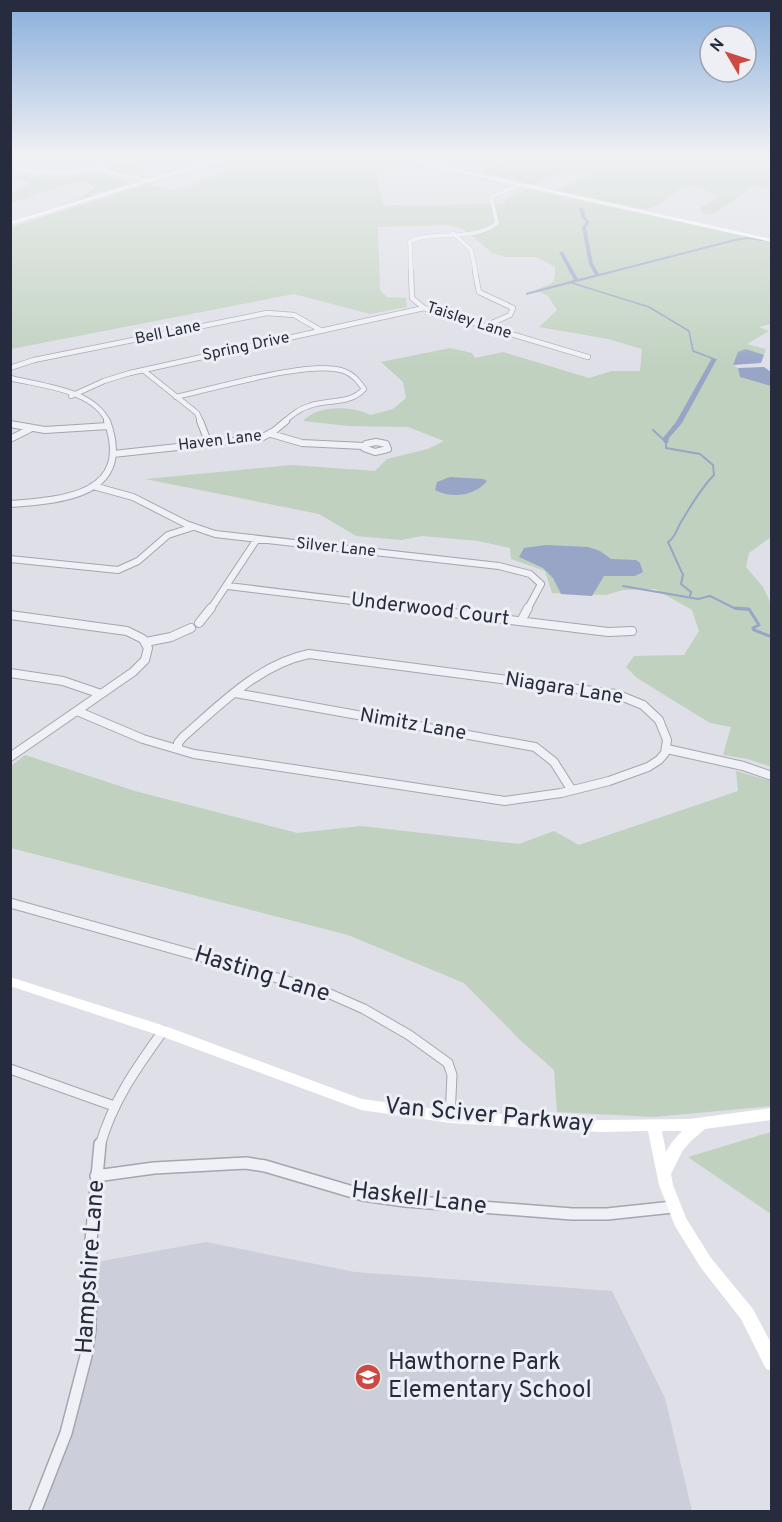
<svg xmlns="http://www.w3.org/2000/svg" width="782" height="1522" viewBox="0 0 782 1522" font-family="Overpass,sans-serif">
<rect width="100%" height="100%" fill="#dedfe7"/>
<path fill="#ccced9" d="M 206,1242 L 355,1272 L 612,1291 L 665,1398 L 692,1511 L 35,1512 L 86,1356 L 91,1263 Z"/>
<path fill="#c0d1bf" d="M 162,155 L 190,155 L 136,168 L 111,177 L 130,183 L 74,202 L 95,188 L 86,181 L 62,186 L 11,203 L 11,194 L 31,183 L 19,180 L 11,183 L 10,176 L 68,177 Z
M 241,155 L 378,155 L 411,162 L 402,168 L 375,166 L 382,202 L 386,205 L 506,204 L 504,200 L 528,189 L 771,242 L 771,298 L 769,300 L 771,301 L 771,324 L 759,327 L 769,331 L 747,344 L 766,349 L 764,355 L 746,349 L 733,365 L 738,368 L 741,377 L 771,386 L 771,537 L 749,553 L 746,567 L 763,587 L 771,604 L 771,767 L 748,759 L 723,755 L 731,727 L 710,723 L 637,678 L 626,667 L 634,656 L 684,655 L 699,631 L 692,610 L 655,589 L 623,590 L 606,595 L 552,593 L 545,571 L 511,559 L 510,548 L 478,541 L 422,536 L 401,540 L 356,536 L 319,514 L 145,479 L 292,465 L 375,471 L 387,459 L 428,449 L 444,441 L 408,427 L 348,426 L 303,421 C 318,404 352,406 371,415 L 393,409 L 406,398 L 403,382 L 381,362 L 450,348 L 472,353 L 475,358 L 503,352 L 589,378 L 612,371 L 640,371 L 642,349 L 608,339 L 539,327 L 557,310 L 548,296 L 535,290 L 552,283 L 555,276 L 555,267 L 536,257 L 506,257 L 492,253 L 465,230 L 449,225 L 378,227 L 380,290 L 387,297 L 406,298 L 407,307 L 370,314 L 294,294 L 11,349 L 11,227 L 148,184 L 172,190 L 193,186 L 205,179 L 229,172 L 223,168 L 208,166 Z
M 524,155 L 771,155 L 771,189 L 755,186 L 712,215 L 703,214 L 701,207 L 720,196 L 712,194 L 700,187 L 683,187 L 661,203 L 646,210 L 555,190 L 591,175 C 571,166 552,175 534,185 L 477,172 Z
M 25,755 L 135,791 L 297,833 L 361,826 L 519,844 L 554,831 L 579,845 L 738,791 L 736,771 L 771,781 L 771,1106 L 654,1117 L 557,1112 L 554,1070 L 520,1040 L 464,983 L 348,935 L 11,848 L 11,766 Z
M 771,1132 L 771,1214 L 688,1157 Z"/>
<path fill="#98a5c7" d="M 746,349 L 764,355 L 761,363 L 733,365 L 738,352 Z
M 764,367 L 771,372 L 771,386 L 740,377 L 738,368 Z
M 450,477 L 483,479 L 487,481 C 475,496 452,499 435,490 L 437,482 Z
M 546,545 L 588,547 L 600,551 L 611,559 L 636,560 L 640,563 L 643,572 L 635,576 L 604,576 L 592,596 L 561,594 L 553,578 L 543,568 L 519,557 L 524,548 Z"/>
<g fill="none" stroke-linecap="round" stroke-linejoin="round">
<path stroke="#98a5c7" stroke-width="1.5" d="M 572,283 L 649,307 L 689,331 L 693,351 L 714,359"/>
<path stroke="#98a5c7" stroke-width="2" d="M 653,430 L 666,442 L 666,448 L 700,454 L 713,465 L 714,475 C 700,489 691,506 681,522 C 676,530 676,537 668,542 L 683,575 L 681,584 L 691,592 L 690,596
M 623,586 L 698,599 L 710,596 L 736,609 L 750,610"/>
<path stroke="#98a5c7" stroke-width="3" d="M 735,608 L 749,609 L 759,625 L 753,628 L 754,630 L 772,637"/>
<path fill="#98a5c7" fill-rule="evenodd" d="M 579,208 L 583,208 L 586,218 L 590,222 L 586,227 L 593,264 L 599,274 L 735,239 L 748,237 L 764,240 L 762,241 L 748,239 L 735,241 L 526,295 L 526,293 L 574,280 L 559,252 L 563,252 L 578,279 L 595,275 L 589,264 L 582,227 L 586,222 L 582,218 Z
M 712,358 L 717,359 L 682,423 L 669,438 L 668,443 L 664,443 L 663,438 L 676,422 Z"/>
<defs>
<path id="street-far5" d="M 40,155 L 20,163 L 18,169 C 59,179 105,166 145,155
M 92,166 L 111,173 L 151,181
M 453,233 L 471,250 L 476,274
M 411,274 L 410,241 C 437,230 473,242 497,223 L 491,197 L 519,185"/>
<path id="street-far4" d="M 411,272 L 412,298 L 424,308 L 588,357
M 475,272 L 479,292 L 513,308 L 510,315 L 483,327
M 10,368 L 34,360 L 267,313 L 294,315 L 322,331
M 143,370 L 197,413 L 201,422
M 10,378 C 41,386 93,389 108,422
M 71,396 L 104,381 L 130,373 L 424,308
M 176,397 C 213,389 312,359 344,371 C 354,375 358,381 364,389 C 350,405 327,399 309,406 C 299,409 292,415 284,422"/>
<path id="street-far3" d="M 200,421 L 209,444
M 10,424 L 45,430 L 108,426
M 271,434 L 302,443 L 364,446
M 10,439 L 30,429
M 376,442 L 386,444 L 388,449 L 375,452 L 364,448 L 366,444 Z
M 113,454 L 261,438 L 274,431 L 286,421
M 93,486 L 133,497 L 186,524 L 215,534 L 499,566 L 530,574 L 541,584 L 527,610
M 10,504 C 64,500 134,495 107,421
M 10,559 L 118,570 L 138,561 L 168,535 L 193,527
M 228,586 L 426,610
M 210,610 L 257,539"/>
<path id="street-far2" d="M 413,608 L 608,632 L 632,631
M 10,615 L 127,631 L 143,639 L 148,648 L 145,660 L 133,672 L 10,757
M 521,621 L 528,608
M 199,623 L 211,608
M 146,642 L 171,637 L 191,628
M 10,673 L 63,681 L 101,694
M 235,693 L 535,747 L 554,762 L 571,789
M 77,711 L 143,739 L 194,754 L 505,801 L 561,793 L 609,781 L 648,767 L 659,760 L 665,753 L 667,740 L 659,720 L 643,705 L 616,694 L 309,654 C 259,664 220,705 183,737 L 178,743 L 178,748
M 667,749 L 743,766 L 772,776"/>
<path id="street-far1" d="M 10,903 L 274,977 L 330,994 L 364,1009 L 409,1035 L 448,1063 L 452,1075 L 450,1117
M 10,1069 L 114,1106
M 100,1146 C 112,1102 137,1067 163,1031"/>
<path id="street" d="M 96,1176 L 154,1168 L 246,1163 L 265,1166 L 363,1195 L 405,1201 L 572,1214 L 607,1214 L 673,1207
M 35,1512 L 66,1433 L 86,1356 L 90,1330 L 91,1241 L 100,1144"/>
</defs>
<use href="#street-far5" stroke="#a3a5b1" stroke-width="4.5"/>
<use href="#street-far4" stroke="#a3a5b1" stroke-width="6"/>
<use href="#street-far3" stroke="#a3a5b1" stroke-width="8"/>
<use href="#street-far2" stroke="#a3a5b1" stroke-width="10"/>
<use href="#street-far1" stroke="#a3a5b1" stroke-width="11"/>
<use href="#street" stroke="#a3a5b1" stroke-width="14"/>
<use href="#street-far5" stroke="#f0f1f6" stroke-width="4"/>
<use href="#street-far4" stroke="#f0f1f6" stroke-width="4.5"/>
<use href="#street-far3" stroke="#f0f1f6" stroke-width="6"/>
<use href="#street-far2" stroke="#f0f1f6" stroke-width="8"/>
<use href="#street-far1" stroke="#f0f1f6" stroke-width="9"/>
<use href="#street" stroke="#f0f1f6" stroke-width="11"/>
<path fill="#fff" fill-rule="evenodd" d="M 228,155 L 235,155 L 10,225 L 10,222 Z
M 384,155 L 393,155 L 772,239 L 772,242 Z
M 10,977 L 168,1027 L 362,1099 L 450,1111 L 600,1120 L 689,1119 L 772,1108 L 772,1120 L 705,1129 L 692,1140 L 683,1150 L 671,1174 L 673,1185 L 686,1218 L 711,1258 L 753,1309 L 772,1345 L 772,1371 L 766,1369 L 741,1319 L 701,1268 L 675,1226 L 659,1185 L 648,1131 L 600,1132 L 450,1123 L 361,1110 L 158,1035 L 10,986 ZM 662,1131 L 682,1131 L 672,1142 L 666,1152 Z"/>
</g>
<linearGradient id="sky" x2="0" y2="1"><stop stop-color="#88aedb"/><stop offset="0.42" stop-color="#f0f1f4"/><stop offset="1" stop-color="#f0f1f4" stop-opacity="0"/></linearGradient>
<rect width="782" height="368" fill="url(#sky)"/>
<defs>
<symbol id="school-disc" viewBox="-11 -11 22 22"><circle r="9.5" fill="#cd4a42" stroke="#edeff5"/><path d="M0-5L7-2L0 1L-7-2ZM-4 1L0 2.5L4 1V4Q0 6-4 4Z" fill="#fff"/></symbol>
</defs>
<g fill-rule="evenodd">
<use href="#school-disc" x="353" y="1362" width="30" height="30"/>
</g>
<g text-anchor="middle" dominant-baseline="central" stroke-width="6" stroke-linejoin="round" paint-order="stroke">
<g font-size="16" fill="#272b3e" stroke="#edeff5">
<text transform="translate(469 321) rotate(18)">Taisley Lane</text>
<text transform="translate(168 333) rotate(-12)">Bell Lane</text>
<text transform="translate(246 347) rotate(-12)">Spring Drive</text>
<text transform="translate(220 441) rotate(-7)">Haven Lane</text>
<text transform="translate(336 548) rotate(6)">Silver Lane</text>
</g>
<g font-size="20" fill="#272b3e" stroke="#edeff5">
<text transform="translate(430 610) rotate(7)">Underwood Court</text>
<text transform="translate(564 689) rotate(9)">Niagara Lane</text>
<text transform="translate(413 725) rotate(10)">Nimitz Lane</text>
</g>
<g font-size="24" fill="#272b3e" stroke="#edeff5">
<text transform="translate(262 975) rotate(17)">Hasting Lane</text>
<text transform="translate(489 1116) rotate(5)">Van Sciver Parkway</text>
<text transform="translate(419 1199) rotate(7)">Haskell Lane</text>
<text transform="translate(91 1267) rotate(-86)">Hampshire Lane</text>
</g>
<g font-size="24" fill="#272b3e" stroke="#edeff5" text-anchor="start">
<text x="388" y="1363">Hawthorne Park<tspan x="388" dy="28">Elementary School</tspan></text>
</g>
</g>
<rect width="782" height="1522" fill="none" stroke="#272b3e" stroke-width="24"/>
<g transform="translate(728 54) rotate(309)"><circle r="28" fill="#edeff5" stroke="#9ea1ac" stroke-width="1.5"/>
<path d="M0-4.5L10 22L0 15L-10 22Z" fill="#cd4a42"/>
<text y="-9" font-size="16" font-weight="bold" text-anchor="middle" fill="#272b3e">N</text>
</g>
</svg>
